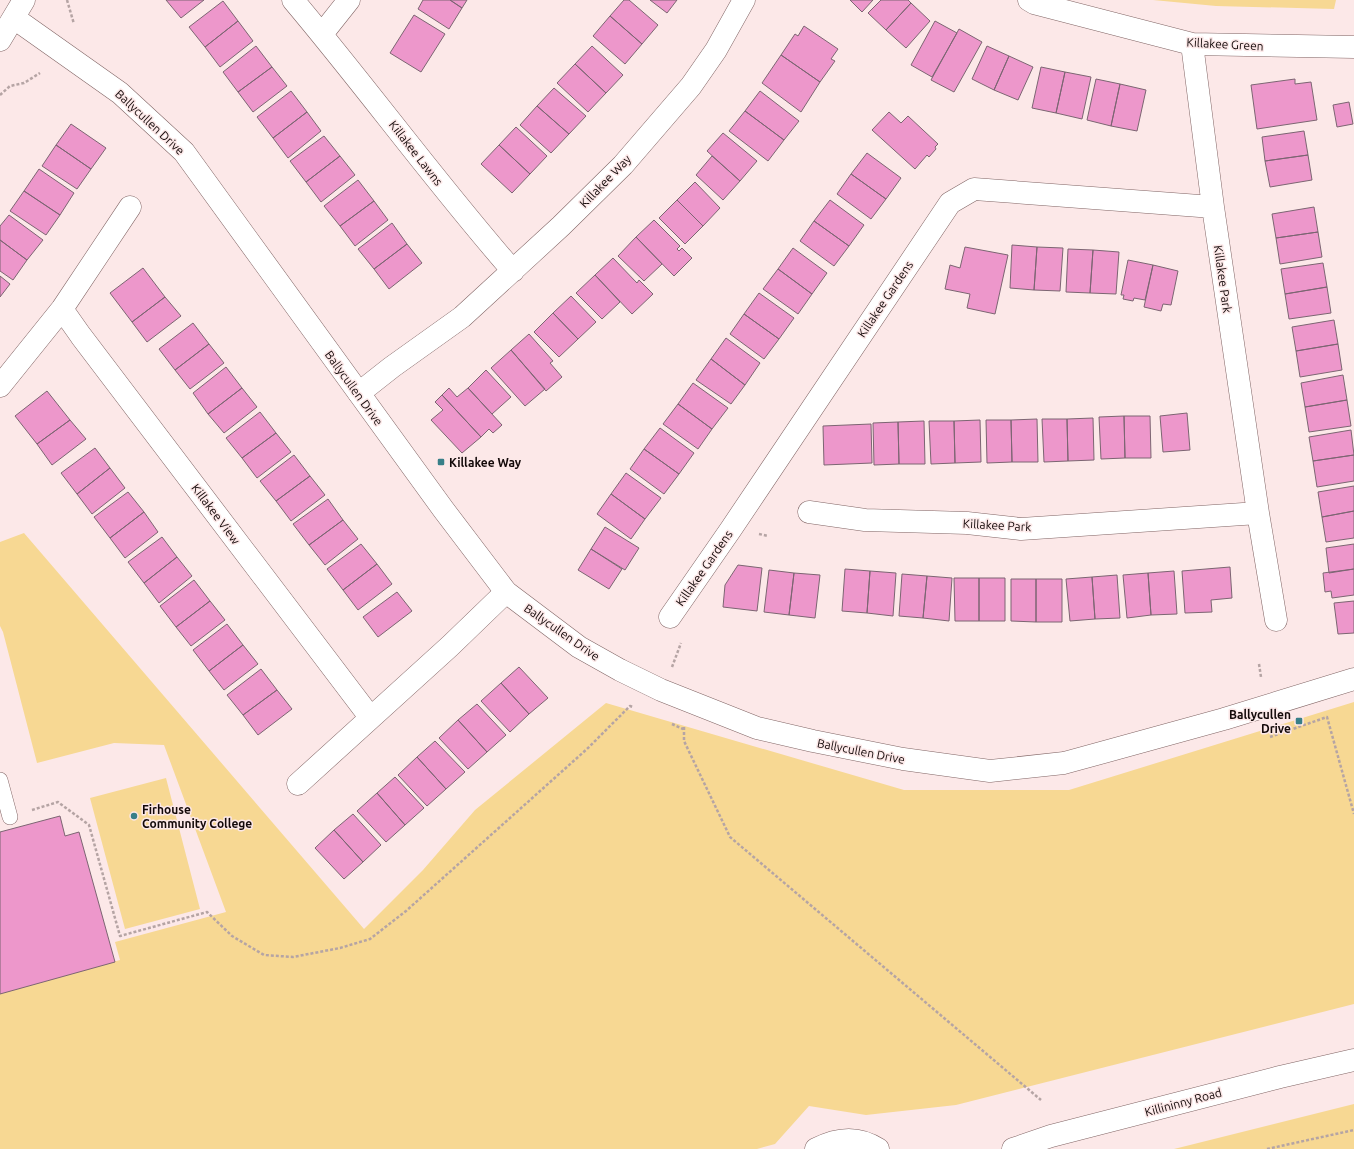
<svg xmlns="http://www.w3.org/2000/svg" width="1354" height="1149" viewBox="0 0 1354 1149" font-family="Ubuntu,sans-serif">
<rect width="100%" height="100%" fill="#fce8e8"/>
<path fill="#f7d893" d="M 1153,0 L 1336,0 L 1334,9 L 1216,6 Z
M 24,533 L 364,929 L 423,870 L 475,810 L 606,703 L 904,790 L 1069,790 L 1354,702 L 1354,1004 L 956,1105 L 866,1115 L 809,1106 L 775,1144 L 757,1149 L 0,1149 L 0,993 L 120,960 L 115,942 L 226,912 L 164,745 L 114,743 L 37,763 L 3,632 L 0,626 L 0,542 Z
M 166,778 L 200,909 L 125,929 L 90,798 Z
M 1354,1104 L 1354,1149 L 1174,1149 Z"/>
<path fill="#ed97cb" stroke="#7c6572" d="M 166,0 L 204,0 L 181,18 Z
M 423,0 L 450,0 L 462,8 L 449,29 L 418,9 Z
M 450,0 L 467,0 L 462,8 Z
M 624,0 L 629,0 L 658,25 L 642,44 L 610,16 Z
M 650,0 L 677,0 L 667,13 Z
M 850,0 L 873,0 L 862,12 Z
M 881,0 L 908,0 L 911,3 L 886,30 L 868,13 Z
M 223,1 L 238,21 L 205,47 L 189,27 Z
M 911,3 L 930,21 L 906,48 L 886,30 Z
M 414,15 L 445,34 L 421,72 L 390,53 Z
M 610,16 L 642,44 L 625,64 L 593,36 Z
M 238,21 L 253,41 L 220,67 L 205,47 Z
M 935,21 L 957,33 L 932,77 L 911,65 Z
M 804,26 L 838,49 L 831,59 L 835,61 L 820,82 L 781,55 L 795,34 L 798,36 Z
M 959,29 L 982,42 L 954,92 L 931,80 Z
M 256,46 L 272,67 L 238,92 L 223,72 Z
M 592,46 L 623,75 L 606,93 L 575,64 Z
M 987,46 L 1009,56 L 994,90 L 972,79 Z
M 781,55 L 820,82 L 801,112 L 762,83 Z
M 1009,56 L 1033,67 L 1018,100 L 994,90 Z
M 575,64 L 606,93 L 588,112 L 557,83 Z
M 272,67 L 287,86 L 253,112 L 238,92 Z
M 1041,67 L 1065,72 L 1056,113 L 1032,108 Z
M 1065,72 L 1091,77 L 1082,119 L 1056,113 Z
M 1096,79 L 1120,84 L 1111,126 L 1087,120 Z
M 1295,79 L 1295,84 L 1311,82 L 1317,120 L 1257,129 L 1251,85 Z
M 1120,84 L 1146,90 L 1137,131 L 1111,126 Z
M 554,88 L 586,116 L 569,134 L 537,106 Z
M 291,91 L 307,112 L 273,138 L 257,117 Z
M 760,91 L 799,121 L 784,140 L 745,111 Z
M 1349,102 L 1353,124 L 1337,127 L 1333,105 Z
M 537,106 L 569,134 L 551,153 L 520,125 Z
M 745,111 L 784,140 L 768,161 L 729,131 Z
M 307,112 L 321,131 L 288,158 L 273,138 Z
M 889,112 L 901,123 L 908,116 L 938,144 L 935,147 L 936,149 L 929,157 L 927,155 L 915,169 L 872,130 Z
M 71,124 L 106,148 L 91,169 L 56,145 Z
M 516,127 L 547,156 L 530,174 L 499,145 Z
M 1304,131 L 1308,155 L 1265,161 L 1262,137 Z
M 723,133 L 757,161 L 740,181 L 707,151 Z
M 324,136 L 340,156 L 306,182 L 290,161 Z
M 56,145 L 91,169 L 77,189 L 42,166 Z
M 499,145 L 530,174 L 512,193 L 481,164 Z
M 867,153 L 901,178 L 886,199 L 851,174 Z
M 1308,155 L 1312,180 L 1270,187 L 1265,161 Z
M 340,156 L 355,175 L 321,202 L 306,182 Z
M 712,156 L 740,181 L 723,200 L 696,175 Z
M 39,169 L 74,193 L 60,215 L 24,191 Z
M 851,174 L 886,199 L 871,219 L 837,194 Z
M 358,180 L 374,201 L 340,226 L 324,206 Z
M 695,182 L 720,208 L 703,226 L 677,200 Z
M 24,191 L 60,215 L 46,235 L 10,211 Z
M 677,200 L 703,226 L 685,244 L 659,218 Z
M 830,200 L 864,225 L 849,246 L 814,221 Z
M 374,201 L 388,220 L 355,246 L 340,226 Z
M 1314,207 L 1318,232 L 1276,238 L 1272,214 Z
M 9,215 L 43,240 L 27,260 L 0,240 L 0,226 Z
M 654,220 L 680,246 L 677,249 L 679,251 L 682,248 L 692,258 L 674,276 L 636,237 Z
M 814,221 L 849,246 L 834,266 L 800,241 Z
M 392,223 L 407,244 L 374,269 L 358,249 Z
M 1318,232 L 1322,257 L 1280,264 L 1276,238 Z
M 636,237 L 662,264 L 644,281 L 618,256 Z
M 0,240 L 27,260 L 13,280 L 0,271 Z
M 407,244 L 422,263 L 389,289 L 374,269 Z
M 1012,245 L 1037,247 L 1034,290 L 1010,288 Z
M 965,247 L 1008,255 L 995,314 L 967,308 L 970,294 L 945,289 L 950,265 L 960,268 Z
M 1037,247 L 1063,248 L 1060,291 L 1034,290 Z
M 793,248 L 827,273 L 812,294 L 778,269 Z
M 1068,249 L 1093,250 L 1090,293 L 1066,292 Z
M 1093,250 L 1119,252 L 1116,294 L 1090,293 Z
M 613,258 L 637,283 L 639,280 L 653,294 L 632,314 L 595,275 Z
M 1128,260 L 1153,265 L 1145,300 L 1134,298 L 1133,301 L 1123,299 L 1124,295 L 1121,295 Z
M 1323,263 L 1327,287 L 1285,294 L 1281,269 Z
M 1153,265 L 1178,271 L 1171,305 L 1163,304 L 1161,311 L 1144,307 Z
M 143,268 L 165,297 L 132,322 L 110,293 Z
M 778,269 L 812,294 L 798,314 L 763,289 Z
M 595,275 L 620,302 L 602,319 L 576,293 Z
M 0,276 L 10,284 L 0,297 Z
M 1327,287 L 1331,313 L 1289,319 L 1285,294 Z
M 759,293 L 794,318 L 779,339 L 744,314 Z
M 571,296 L 596,322 L 578,339 L 553,313 Z
M 165,297 L 181,316 L 147,342 L 132,322 Z
M 553,313 L 578,339 L 559,357 L 534,332 Z
M 744,314 L 779,339 L 764,359 L 730,334 Z
M 1334,320 L 1338,344 L 1296,351 L 1292,327 Z
M 193,323 L 209,344 L 175,370 L 159,349 Z
M 529,334 L 553,361 L 550,363 L 562,377 L 546,391 L 511,350 Z
M 726,338 L 760,363 L 745,385 L 711,359 Z
M 209,344 L 224,363 L 190,389 L 175,370 Z
M 1338,344 L 1342,370 L 1300,377 L 1296,351 Z
M 511,350 L 545,389 L 525,406 L 491,368 Z
M 711,359 L 745,385 L 731,404 L 696,380 Z
M 226,367 L 242,388 L 208,414 L 193,393 Z
M 486,370 L 511,397 L 492,414 L 468,388 Z
M 1343,375 L 1347,400 L 1305,407 L 1301,383 Z
M 693,383 L 728,408 L 712,429 L 678,404 Z
M 242,388 L 257,407 L 224,433 L 208,414 Z
M 449,388 L 457,397 L 468,388 L 502,425 L 493,433 L 489,429 L 481,437 L 442,395 Z
M 47,391 L 70,420 L 37,444 L 15,416 Z
M 442,395 L 481,437 L 462,453 L 431,420 L 443,410 L 435,402 Z
M 1347,400 L 1351,426 L 1309,432 L 1305,407 Z
M 678,404 L 712,429 L 698,449 L 663,424 Z
M 260,412 L 276,433 L 242,458 L 226,438 Z
M 1187,413 L 1190,450 L 1163,452 L 1160,416 Z
M 1124,416 L 1150,416 L 1151,458 L 1125,458 Z
M 1124,416 L 1125,458 L 1101,459 L 1099,417 Z
M 1093,418 L 1094,460 L 1068,461 L 1067,419 Z
M 1037,419 L 1038,462 L 1012,462 L 1011,420 Z
M 1042,419 L 1067,419 L 1068,461 L 1044,462 Z
M 70,420 L 86,439 L 52,465 L 37,444 Z
M 980,420 L 981,462 L 955,463 L 954,421 Z
M 986,420 L 1011,420 L 1012,462 L 987,463 Z
M 924,421 L 925,464 L 899,464 L 898,422 Z
M 929,421 L 954,421 L 955,463 L 931,464 Z
M 898,422 L 899,464 L 874,465 L 873,423 Z
M 871,424 L 872,463 L 824,465 L 823,426 Z
M 660,428 L 694,453 L 679,474 L 644,449 Z
M 1351,430 L 1354,455 L 1313,461 L 1309,437 Z
M 276,433 L 291,452 L 257,478 L 242,458 Z
M 95,448 L 110,468 L 77,494 L 61,473 Z
M 644,449 L 679,474 L 664,494 L 630,469 Z
M 294,455 L 310,476 L 276,501 L 260,481 Z
M 1354,455 L 1354,481 L 1317,487 L 1313,461 Z
M 110,468 L 125,488 L 92,514 L 77,494 Z
M 626,473 L 661,498 L 645,519 L 611,494 Z
M 310,476 L 325,495 L 291,521 L 276,501 Z
M 1354,486 L 1354,511 L 1322,517 L 1318,492 Z
M 128,492 L 144,512 L 110,538 L 94,517 Z
M 611,494 L 645,519 L 631,539 L 597,514 Z
M 328,499 L 343,520 L 309,545 L 293,524 Z
M 1354,511 L 1354,538 L 1326,542 L 1322,517 Z
M 144,512 L 158,532 L 125,558 L 110,538 Z
M 343,520 L 358,539 L 325,565 L 309,545 Z
M 605,527 L 639,548 L 625,570 L 591,549 Z
M 162,537 L 177,557 L 144,583 L 128,562 Z
M 361,544 L 377,564 L 343,590 L 327,569 Z
M 1354,544 L 1354,569 L 1329,573 L 1326,548 Z
M 591,549 L 622,569 L 609,589 L 578,570 Z
M 177,557 L 192,576 L 159,603 L 144,583 Z
M 377,564 L 392,584 L 358,610 L 343,590 Z
M 738,565 L 762,568 L 757,611 L 723,607 L 725,585 Z
M 1230,567 L 1232,598 L 1211,600 L 1212,612 L 1185,613 L 1182,571 Z
M 845,569 L 870,571 L 867,613 L 842,611 Z
M 1354,569 L 1354,595 L 1332,598 L 1331,591 L 1325,592 L 1323,573 Z
M 769,570 L 794,573 L 789,615 L 764,612 Z
M 870,571 L 896,573 L 893,616 L 867,613 Z
M 1174,571 L 1177,614 L 1151,615 L 1148,573 Z
M 794,573 L 820,575 L 815,618 L 789,615 Z
M 1148,573 L 1151,615 L 1127,618 L 1123,575 Z
M 902,574 L 927,576 L 923,618 L 899,616 Z
M 1117,575 L 1120,618 L 1095,619 L 1092,577 Z
M 927,576 L 952,578 L 949,621 L 923,618 Z
M 1092,577 L 1095,619 L 1070,621 L 1066,579 Z
M 954,578 L 979,578 L 979,621 L 955,621 Z
M 979,578 L 1005,578 L 1005,621 L 979,621 Z
M 1011,579 L 1036,579 L 1036,622 L 1011,621 Z
M 1036,579 L 1062,579 L 1062,622 L 1036,622 Z
M 194,580 L 210,601 L 176,627 L 160,606 Z
M 397,592 L 412,611 L 378,637 L 363,617 Z
M 210,601 L 225,620 L 191,646 L 176,627 Z
M 1354,601 L 1354,633 L 1338,634 L 1334,603 Z
M 227,624 L 243,645 L 209,671 L 193,650 Z
M 243,645 L 258,664 L 224,690 L 209,671 Z
M 519,667 L 548,698 L 529,714 L 501,683 Z
M 261,669 L 277,690 L 243,715 L 227,695 Z
M 501,683 L 529,714 L 510,732 L 481,701 Z
M 277,690 L 292,709 L 258,735 L 243,715 Z
M 477,704 L 506,735 L 487,752 L 458,720 Z
M 458,720 L 487,752 L 468,769 L 439,738 Z
M 435,741 L 465,772 L 446,789 L 417,757 Z
M 417,757 L 446,789 L 427,806 L 398,775 Z
M 395,777 L 424,808 L 405,825 L 377,793 Z
M 377,793 L 405,825 L 386,842 L 357,811 Z
M 353,814 L 381,845 L 363,862 L 334,830 Z
M 60,816 L 65,836 L 79,832 L 115,962 L 0,994 L 0,832 Z
M 334,830 L 363,862 L 344,879 L 315,848 Z"/>
<g fill="none" stroke-linecap="round" stroke-linejoin="round">
<defs>
<path id="service" d="M 0,780 L 10,817"/>
<path id="minor" d="M 293,0 C 368,89 436,183 513,271
M 1029,0 L 1034,3 L 1192,44 L 1354,47
M 322,34 L 349,0
M 1192,44 L 1213,207 L 1258,513 L 1276,620
M 62,309 L 81,336 L 370,717
M 0,386 L 62,309 L 130,207
M 359,393 L 392,367 L 462,317 L 561,226 L 623,165 L 691,86 L 716,50 L 744,0
M 809,512 L 865,520 L 967,523 L 1021,529 L 1258,513
M 670,617 L 731,529 L 950,203 L 974,189 L 1213,207
M 298,784 L 450,646 L 506,592"/>
<path id="tertiary" d="M 14,18 L 120,93 L 184,152 L 443,509 L 506,592 L 579,647 L 620,670 L 661,690 L 757,728 L 813,741 L 903,759 L 990,771 L 1064,763 L 1224,719 L 1354,679"/>
<path id="secondary" d="M 0,40 L 24,0
M 816,1149 C 837,1138 858,1136 878,1149
M 1013,1149 L 1051,1136 L 1280,1077 L 1354,1060"/>
</defs>
<use href="#service" stroke="#816565" stroke-width="16"/>
<use href="#minor" stroke="#816565" stroke-width="23"/>
<use href="#tertiary" stroke="#816565" stroke-width="23"/>
<use href="#secondary" stroke="#816565" stroke-width="23"/>
<path stroke="#b5a4a4" stroke-width="2.5" stroke-dasharray="3 2" stroke-linecap="butt" d="M 67,0 L 74,24
M 0,95 L 10,86 L 24,83 L 40,73
M 759,534 L 768,536
M 1259,664 L 1261,677
M 672,667 L 681,643
M 672,724 L 683,729
M 684,727 L 684,741 L 730,837 L 1041,1100
M 1270,737 L 1327,717 L 1354,814
M 32,810 L 58,802 L 89,825 L 120,936 L 207,912 L 232,936 L 264,955 L 293,957 L 340,948 L 370,939 L 406,911 L 587,749 L 630,706 L 633,707
M 1267,1149 L 1354,1130"/>
<use href="#service" stroke="#fff" stroke-width="15"/>
<use href="#minor" stroke="#fff" stroke-width="22"/>
<use href="#tertiary" stroke="#fff" stroke-width="22"/>
<use href="#secondary" stroke="#fff" stroke-width="22"/>
</g>
<g fill="#387f88" stroke="#fce8e8" stroke-width="1.5">
<rect x="437" y="458" width="8" height="8" rx="2"/>
<rect x="1295" y="717" width="8" height="8" rx="2"/>
<circle cx="134" cy="816" r="4"/>
</g>
<g text-anchor="middle" dominant-baseline="central" stroke-width="3" stroke-linejoin="round" paint-order="stroke">
<g font-size="12" fill="#130909" stroke="#fce8e8">
<text transform="translate(1225 44) rotate(3)">Killakee Green</text>
<text transform="translate(150 122) rotate(43)">Ballycullen Drive</text>
<text transform="translate(416 153) rotate(52)">Killakee Lawns</text>
<text transform="translate(605 181) rotate(-46)">Killakee Way</text>
<text transform="translate(1223 279) rotate(82)">Killakee Park</text>
<text transform="translate(885 299) rotate(-56)">Killakee Gardens</text>
<text transform="translate(354 388) rotate(54)">Ballycullen Drive</text>
<text transform="translate(216 514) rotate(53)">Killakee View</text>
<text transform="translate(997 525) rotate(3)">Killakee Park</text>
<text transform="translate(704 568) rotate(-55)">Killakee Gardens</text>
<text transform="translate(562 632) rotate(35)">Ballycullen Drive</text>
<text transform="translate(861 751) rotate(11)">Ballycullen Drive</text>
<text transform="translate(1183 1102) rotate(-15)">Killininny Road</text>
</g>
<g font-size="12" font-weight="bold" fill="#130909" stroke="#fce8e8" text-anchor="start">
<text x="449" y="462">Killakee Way</text>
<text x="1291" y="714" text-anchor="end">Ballycullen<tspan x="1291" dy="14">Drive</tspan></text>
<text x="142" y="809">Firhouse<tspan x="142" dy="14">Community College</tspan></text>
</g>
</g>
</svg>
